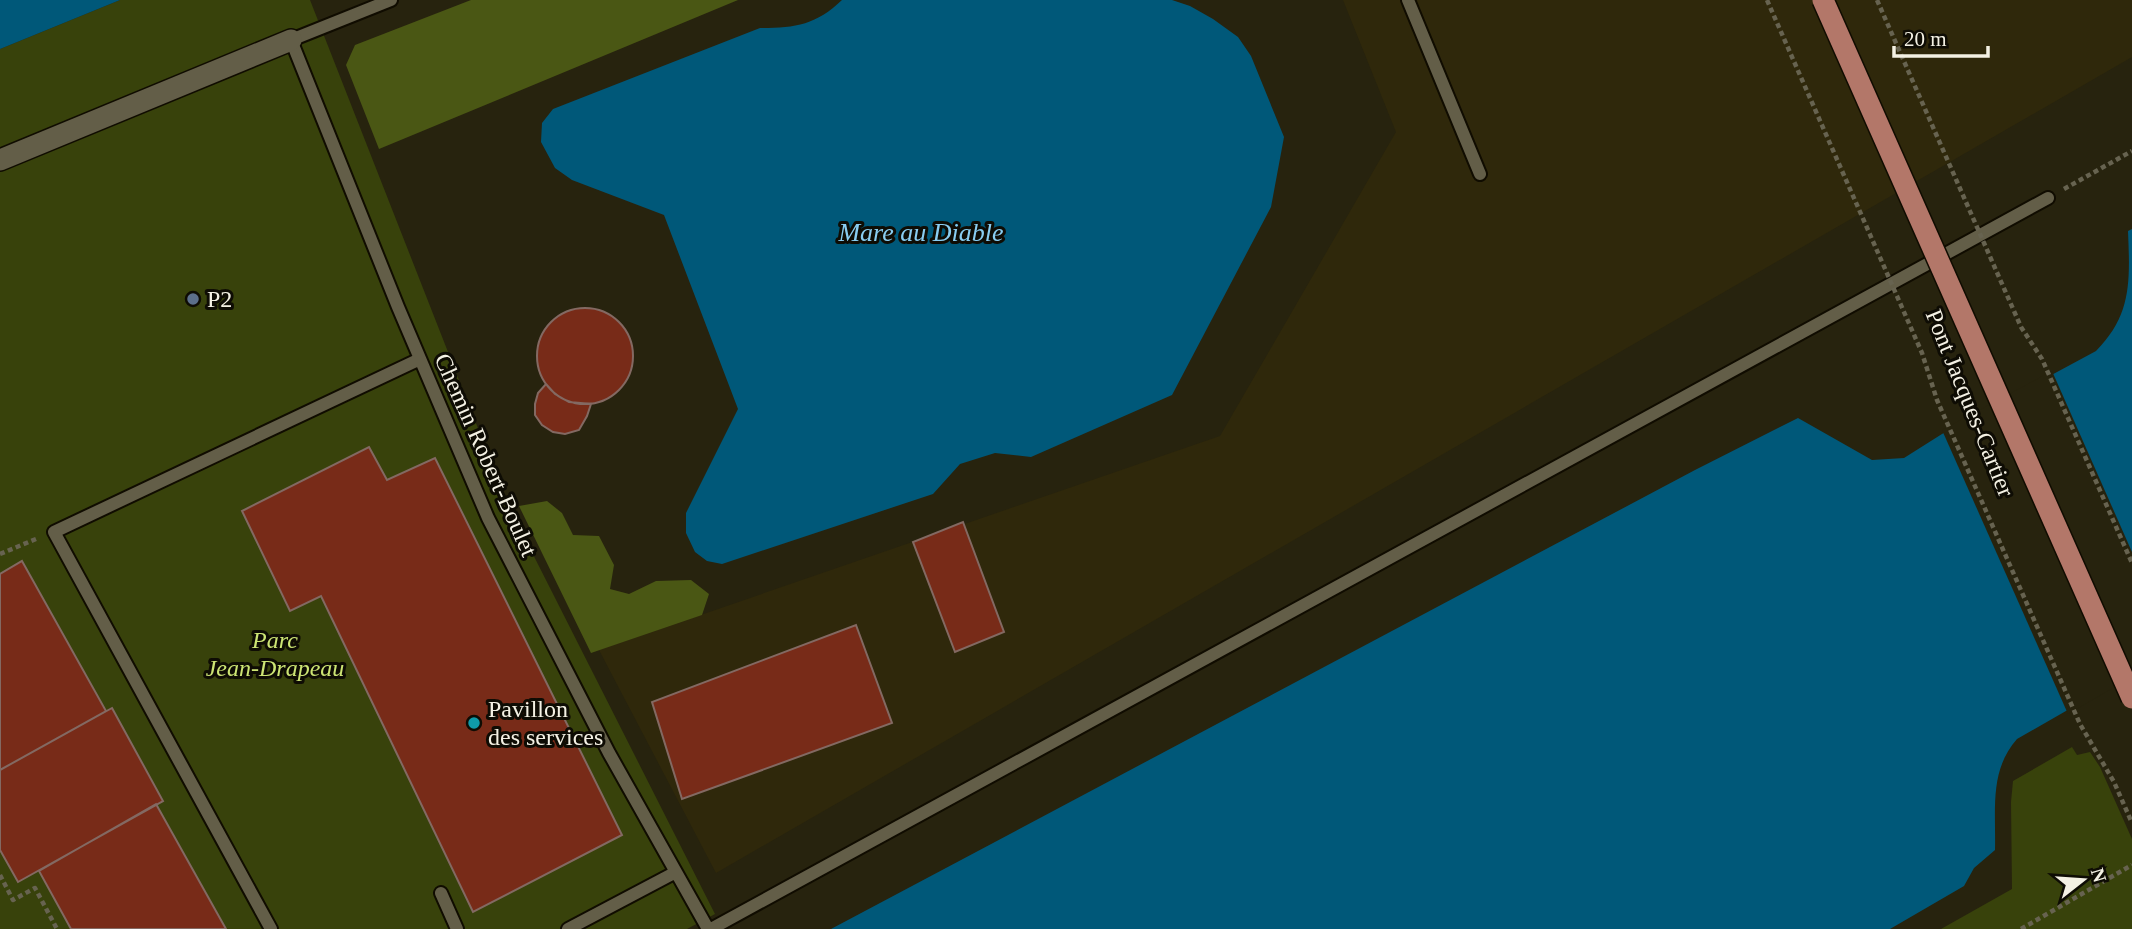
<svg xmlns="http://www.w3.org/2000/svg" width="2132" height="929" viewBox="0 0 2132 929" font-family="Georgia,serif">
<rect width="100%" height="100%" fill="#27230e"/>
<path fill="#2f280b" d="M 1343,0 L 2132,0 L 2132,57 L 716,873 L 599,650 L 1220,436 L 1396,132 Z"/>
<path fill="#38420b" d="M 120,0 L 310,0 L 508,505 L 715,914 L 687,929 L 0,929 L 0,49 Z
M 2072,747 L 2077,755 L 2090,752 L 2100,767 L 2132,839 L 2132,929 L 1941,929 L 2012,889 L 2011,802 L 2013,781 Z"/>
<path fill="#4a5714" d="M 471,0 L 738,0 L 379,149 L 346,65 L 355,45 Z
M 547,501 L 562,513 L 573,535 L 599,536 L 614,565 L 610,589 L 629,594 L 656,581 L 691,580 L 709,594 L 702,615 L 591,653 L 519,506 Z"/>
<path fill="#005879" d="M 0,0 L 120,0 L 0,49 Z
M 842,0 L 1172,0 L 1190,6 L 1213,19 L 1238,37 L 1251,56 L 1284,137 L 1271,207 L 1172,395 L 1031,457 L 995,453 L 960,464 L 933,494 L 722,564 L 707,561 L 695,552 L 686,533 L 686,513 L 738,409 L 664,215 L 572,180 L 555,168 L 541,142 L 542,123 L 553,109 L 760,28 C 795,28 816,25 842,0 Z
M 2132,229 L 2132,673 L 2017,739 C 1989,771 1996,809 1995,850 L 1974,868 L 1964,886 L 1890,929 L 831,929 L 1695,470 L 1798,418 L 1872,460 L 1904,458 L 1942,434 L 2096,351 C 2132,315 2130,281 2128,231 Z"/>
<path fill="#27230e" d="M 2052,371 L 2132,552 L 2132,677 L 2068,714 L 1942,430 Z"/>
<path fill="#782b18" stroke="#836962" stroke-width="2" d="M537 356a48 48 0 1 1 96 0a48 48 0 1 1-96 0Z
M 546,384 L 555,394 L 569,402 L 591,404 L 587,416 L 579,430 L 565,434 L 553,432 L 542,425 L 535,415 L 535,404 L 538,393 Z
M 369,447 L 387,480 L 435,458 L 622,835 L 473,912 L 321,596 L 290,611 L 242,511 Z
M 963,522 L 1004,632 L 955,652 L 913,542 Z
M 22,561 L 106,711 L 0,770 L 0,574 Z
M 856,625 L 892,723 L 682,799 L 652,702 Z
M 112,708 L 163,801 L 18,882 L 0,850 L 0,770 Z
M 156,804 L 226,929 L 71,929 L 39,871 Z"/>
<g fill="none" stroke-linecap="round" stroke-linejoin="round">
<defs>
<path id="lane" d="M 391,0 L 291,40 L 398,307 L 488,518 L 609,753 L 708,929
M 1408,0 L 1480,174
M 441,893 L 457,929
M 271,929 L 54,532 L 420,359
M 568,929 L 676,872
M 711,929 L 2048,198"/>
<path id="street" d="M 0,160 L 291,40"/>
</defs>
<use href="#lane" stroke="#100c00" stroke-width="16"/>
<use href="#street" stroke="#100c00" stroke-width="24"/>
<path stroke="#676350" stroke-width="4.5" stroke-dasharray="5 3.5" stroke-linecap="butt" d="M 2064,189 L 2132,151
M 0,554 L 36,539
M 0,875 L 13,900 L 35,888 L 57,929
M 2021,929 L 2132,865"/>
<use href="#lane" stroke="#635e48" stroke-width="12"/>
<use href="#street" stroke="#635e48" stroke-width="21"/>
<defs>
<path id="primary-bridge" d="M 1823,0 L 2132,698"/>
</defs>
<use href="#primary-bridge" stroke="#100c00" stroke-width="24" stroke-linecap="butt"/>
<path stroke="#676350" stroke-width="4.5" stroke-dasharray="5 3.5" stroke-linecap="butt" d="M 1767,0 L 1922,353 L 1937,400 L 2080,724 L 2114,782 L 2132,823
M 1877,0 L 2021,327 L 2042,359 L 2132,563"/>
<use href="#primary-bridge" stroke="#b37769" stroke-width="21"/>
</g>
<circle fill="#5c6f8a" stroke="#0e0c04" stroke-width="2.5" cx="193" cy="299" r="7"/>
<circle fill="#0f9aa8" stroke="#0e0c04" stroke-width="2.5" cx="474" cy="723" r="7"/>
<g text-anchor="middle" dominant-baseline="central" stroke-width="6" stroke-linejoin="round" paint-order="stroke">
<g font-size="24" fill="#f4f1e4" stroke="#0e0c04" text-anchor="start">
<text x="207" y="299">P2</text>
<text x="488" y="709">Pavillon<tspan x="488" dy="28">des services</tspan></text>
</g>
<g font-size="24" fill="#f4f1e4" stroke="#0e0c04">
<text transform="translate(1970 403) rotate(68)">Pont Jacques-Cartier</text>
<text transform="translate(486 455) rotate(66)">Chemin Robert-Boulet</text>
</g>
<g font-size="24" font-style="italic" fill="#cde574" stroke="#0e0c04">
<text x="275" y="640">Parc<tspan x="275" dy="28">Jean-Drapeau</tspan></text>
</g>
<g font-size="26" font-style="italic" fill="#89cdf1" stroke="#0e0c04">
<text x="921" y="232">Mare au Diable</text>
</g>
</g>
<g transform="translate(2083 880) rotate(73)" stroke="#0e0c04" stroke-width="5" paint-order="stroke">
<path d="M0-5L12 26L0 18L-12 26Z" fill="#f4f1e4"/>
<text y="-10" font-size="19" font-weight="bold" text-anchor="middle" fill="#f4f1e4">N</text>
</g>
<path d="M1894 46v10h94v-10" fill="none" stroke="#f4f1e4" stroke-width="3.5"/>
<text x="1904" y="46" font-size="21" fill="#f4f1e4" stroke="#0e0c04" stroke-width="5" paint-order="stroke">20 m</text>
</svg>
